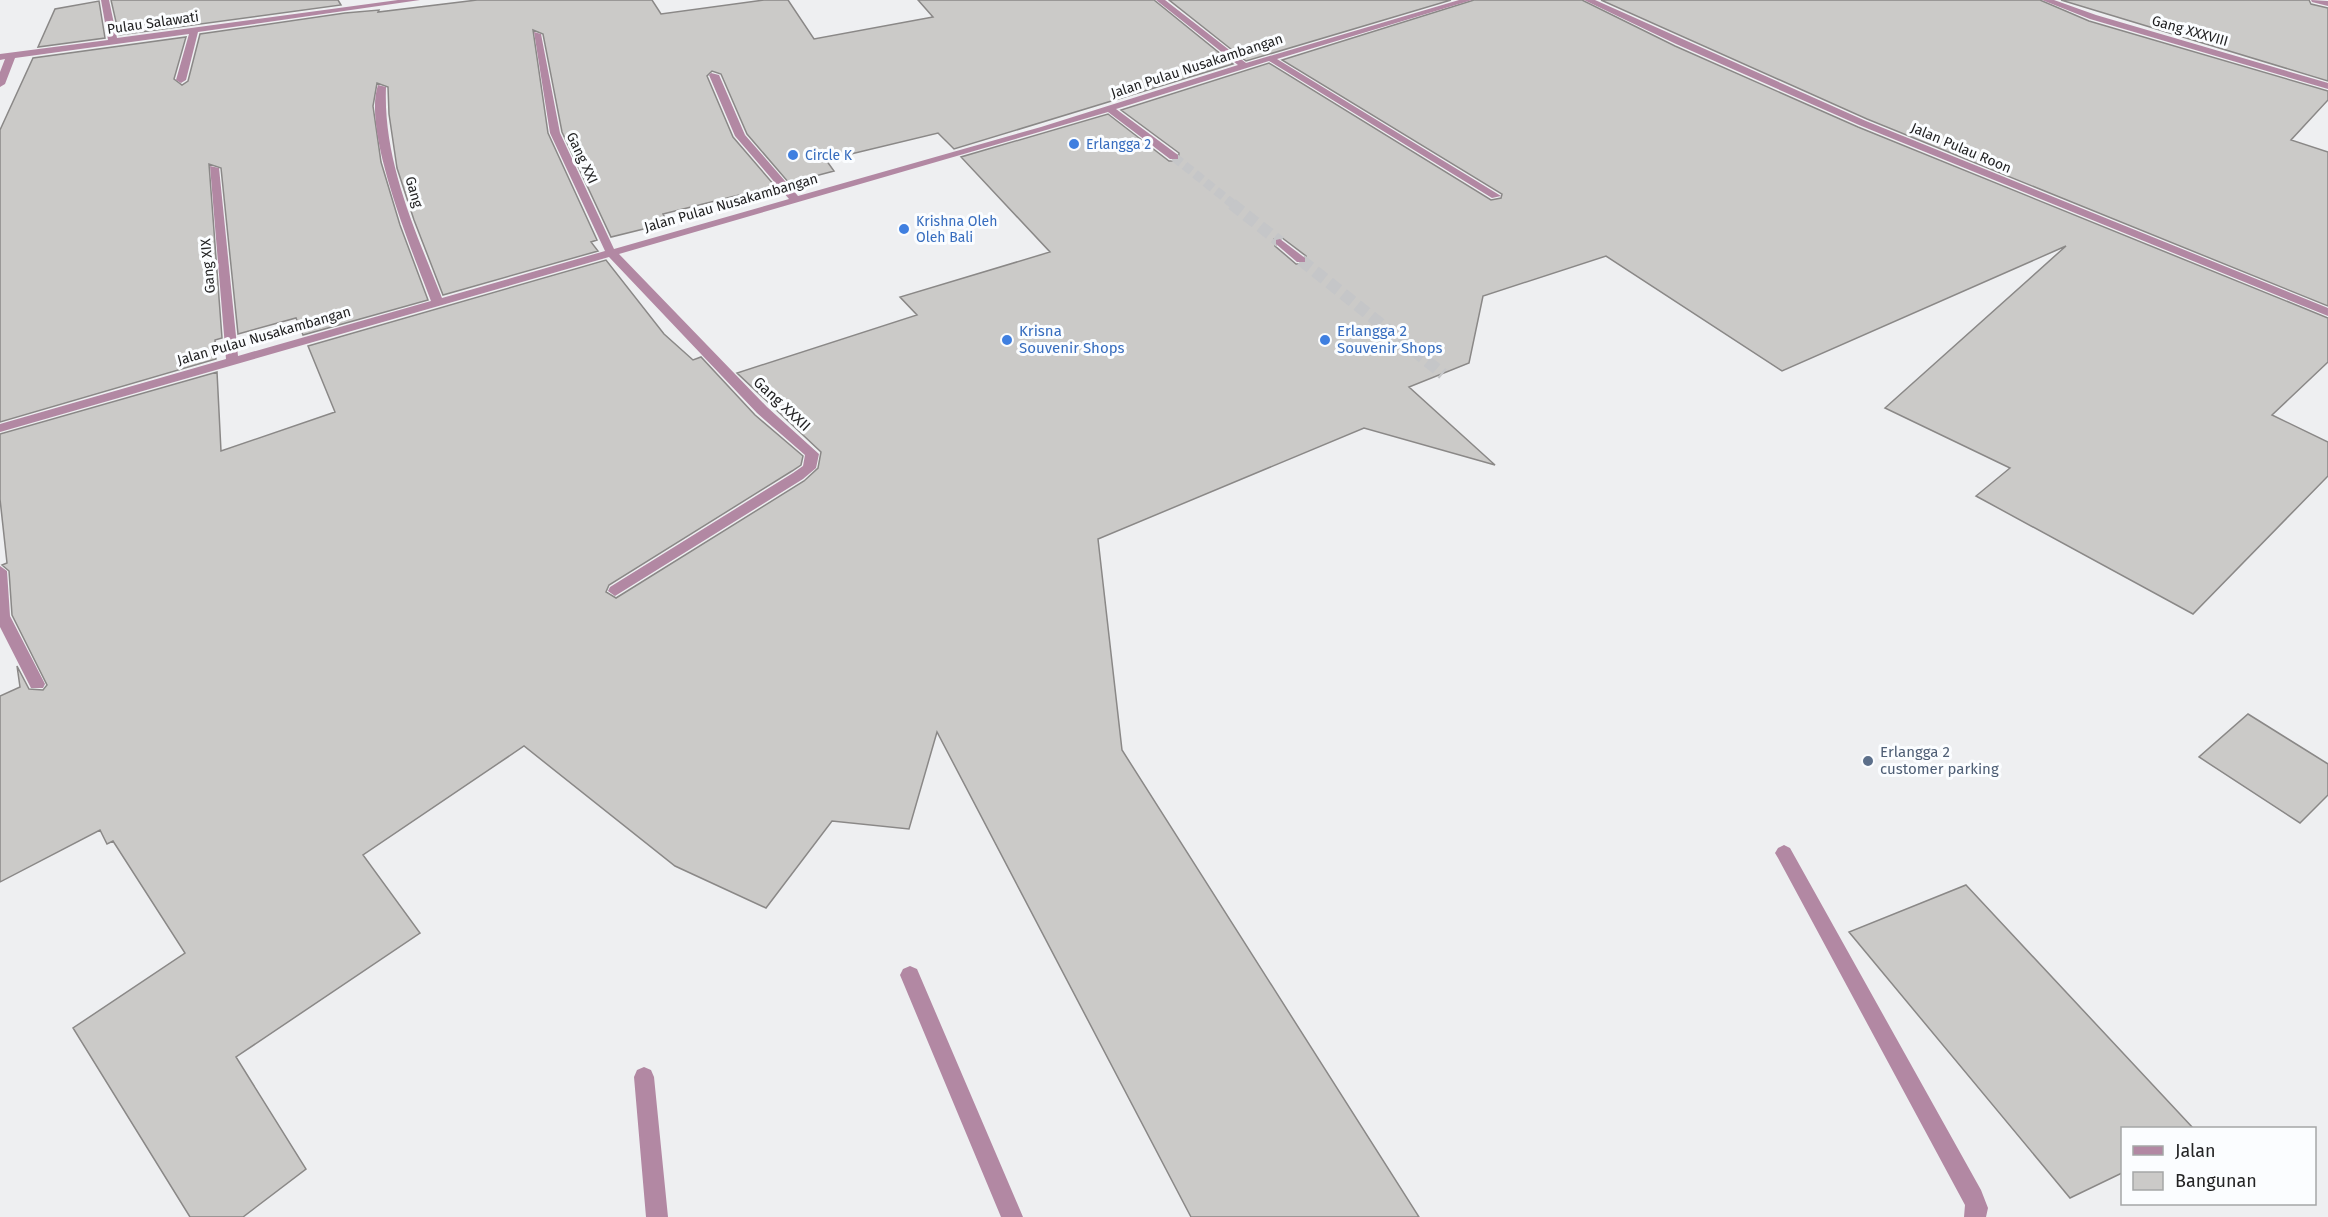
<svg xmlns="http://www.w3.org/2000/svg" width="2328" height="1217" viewBox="0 0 2328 1217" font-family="'Fira Sans',sans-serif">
<rect width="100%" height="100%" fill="#eeeff1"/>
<path fill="#cbcac8" stroke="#8a8887" stroke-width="1.5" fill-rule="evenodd" d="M 111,0 L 338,0 L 341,5 L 119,35 Z
M 477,0 L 652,0 L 661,14 L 764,0 L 788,0 L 814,39 L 933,17 L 918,0 L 1154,0 L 1233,64 L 954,149 L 938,133 L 826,160 L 834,171 L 789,183 L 747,134 L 721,74 L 712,71 L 707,76 L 733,137 L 775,186 L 663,214 L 668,223 L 611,237 L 562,132 L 543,34 L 533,30 L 548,133 L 597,240 L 591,242 L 598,251 L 443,295 L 414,220 L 397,168 L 389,114 L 388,87 L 377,83 L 373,106 L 381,162 L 400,225 L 428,300 L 303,335 L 296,318 L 238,334 L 221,168 L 209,164 L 222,338 L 215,340 L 216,359 L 0,422 L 0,130 L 33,58 L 186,37 L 174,79 L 182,85 L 188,81 L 200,34 L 345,13 L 379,10 L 378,12 Z
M 1169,0 L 1451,0 L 1246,61 Z
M 1474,0 L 1582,0 L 1675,46 L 1858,127 L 2328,318 L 2328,362 L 2272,415 L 2328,442 L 2328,476 L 2193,614 L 1976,496 L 2010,468 L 1885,408 L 2066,246 L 1782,371 L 1606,256 L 1483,296 L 1469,363 L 1409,387 L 1495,465 L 1364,428 L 1098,539 L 1122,750 L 1419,1217 L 1191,1217 L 937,732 L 909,829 L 832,821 L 766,908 L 675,866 L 524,746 L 363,855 L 420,933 L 236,1057 L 306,1169 L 243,1217 L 190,1217 L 73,1028 L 185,953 L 113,841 L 107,844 L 100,830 L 0,882 L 0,696 L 20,687 L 17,666 L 29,689 L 43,690 L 47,685 L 12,615 L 9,571 L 2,565 L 7,563 L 0,499 L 0,434 L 217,372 L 221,451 L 335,412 L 308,346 L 606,260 L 664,334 L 693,360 L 701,357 L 755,415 L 803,456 L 801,465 L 792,471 L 609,585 L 606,592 L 616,598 L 804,481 L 818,468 L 821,452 L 737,373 L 917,315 L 900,297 L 1050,252 L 961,157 L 1108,114 L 1169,161 L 1178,161 L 1179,153 L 1121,110 L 1269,63 L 1491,200 L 1501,198 L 1502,194 L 1282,60 ZM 1281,237 L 1306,256 L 1307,264 L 1296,264 L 1275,246 L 1274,239 Z
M 1601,0 L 2040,0 L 2089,21 L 2328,91 L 2328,100 L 2291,140 L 2328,152 L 2328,306 L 1867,119 Z
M 2061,0 L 2309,0 L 2311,4 L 2328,8 L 2328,81 Z
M 99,1 L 105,38 L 38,47 L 55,9 Z
M 2248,714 L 2328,764 L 2328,795 L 2300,823 L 2199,757 Z
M 1966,885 L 2193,1128 L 2122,1128 L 2122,1173 L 2070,1198 L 1849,932 Z"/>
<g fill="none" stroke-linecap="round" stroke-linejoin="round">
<path stroke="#c5c6c8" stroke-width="9" stroke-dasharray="9 4.5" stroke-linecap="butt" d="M 1174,157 L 1234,205"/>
<path stroke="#c5c6c8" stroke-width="12" stroke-dasharray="12 6" stroke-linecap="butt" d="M 1232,204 L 1280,242
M 1301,260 L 1443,374"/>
<path fill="#b288a3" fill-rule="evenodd" d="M 101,0 L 109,0 L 117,38 L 398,0 L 420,0 L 198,32 L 186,80 L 181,83 L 176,80 L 189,34 L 15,58 L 5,84 L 0,87 L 0,72 L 5,59 L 0,60 L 0,54 L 108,40 Z
M 1156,0 L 1165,0 L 1246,63 L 1459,0 L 1472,0 L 1277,59 L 1501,196 L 1492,198 L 1269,61 L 1116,109 L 1178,155 L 1178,159 L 1170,159 L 1108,112 L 619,254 L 767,407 L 819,454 L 816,468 L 803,479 L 615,596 L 608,591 L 610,587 L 793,473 L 803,466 L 805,455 L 757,413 L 609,257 L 0,432 L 0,424 L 226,359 L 210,166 L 219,168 L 238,356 L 431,301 C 413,253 362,132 378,85 L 386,87 C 383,161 415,230 442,298 L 605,251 L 550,133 L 534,32 L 541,34 L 560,133 L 614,249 L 789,199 L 735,136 L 709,75 L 711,73 L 719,75 L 745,135 L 798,196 L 1041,127 L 1238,65 Z
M 1584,0 L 1595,0 L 1866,121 L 2328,308 L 2328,316 L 1859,125 L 1676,44 Z
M 2042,0 L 2054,0 L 2096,15 L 2328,83 L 2328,89 L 2090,19 Z
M 2311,0 L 2328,1 L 2328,6 L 2312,2 Z
M 1280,239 L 1305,258 L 1305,262 L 1297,262 L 1276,244 L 1276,240 Z
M 0,566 L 7,571 L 10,616 L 45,684 L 43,688 L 31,688 L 0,627 Z
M 1784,845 L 1790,848 L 1981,1190 L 1988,1208 L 1986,1217 L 1964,1217 L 1965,1205 L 1778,858 L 1775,853 L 1778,848 Z
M 910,966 L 917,969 L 1023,1217 L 1001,1217 L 900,975 L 903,969 Z
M 644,1067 L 651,1070 L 654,1077 L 668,1217 L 646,1217 L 634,1077 L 637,1070 Z"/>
</g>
<g fill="#3f7fe0" stroke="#fbfdff" stroke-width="2">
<circle cx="1074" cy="144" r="6"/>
<circle cx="793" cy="155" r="6"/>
<circle cx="904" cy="229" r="6"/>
<circle cx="1007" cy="340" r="6"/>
<circle cx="1325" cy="340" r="6"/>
</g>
<circle fill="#5c6f8a" stroke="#fbfdff" stroke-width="2" cx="1868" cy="761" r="6"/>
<g text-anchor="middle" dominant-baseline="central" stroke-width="6" stroke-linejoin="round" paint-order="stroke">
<g font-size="14" fill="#232324" stroke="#fbfdff">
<text transform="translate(153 23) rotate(-8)">Pulau Salawati</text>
<text transform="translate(2190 31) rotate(16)">Gang XXXVIII</text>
<text transform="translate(1197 66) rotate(-18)">Jalan Pulau Nusakambangan</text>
<text transform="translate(1961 148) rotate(23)">Jalan Pulau Roon</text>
<text transform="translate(582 158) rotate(65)">Gang XXI</text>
<text transform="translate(414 192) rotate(74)">Gang</text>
<text transform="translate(731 203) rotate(-16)">Jalan Pulau Nusakambangan</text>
<text transform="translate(208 266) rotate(-95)">Gang XIX</text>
<text transform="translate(264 336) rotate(-16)">Jalan Pulau Nusakambangan</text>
</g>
<g font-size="14" fill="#366cbe" stroke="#fbfdff" text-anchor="start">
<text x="1086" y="144">Erlangga 2</text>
<text x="805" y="155">Circle K</text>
<text x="916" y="221">Krishna Oleh<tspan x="916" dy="16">Oleh Bali</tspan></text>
</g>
<g font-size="15" fill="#366cbe" stroke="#fbfdff" text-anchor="start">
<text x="1019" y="331">Krisna<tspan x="1019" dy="17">Souvenir Shops</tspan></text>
<text x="1337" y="331">Erlangga 2<tspan x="1337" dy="17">Souvenir Shops</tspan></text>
</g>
<g font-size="15" fill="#232324" stroke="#fbfdff">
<text transform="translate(782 404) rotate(43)">Gang XXXII</text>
</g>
<g font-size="15" fill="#4e5e75" stroke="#fbfdff" text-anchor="start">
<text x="1880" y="752">Erlangga 2<tspan x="1880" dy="17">customer parking</tspan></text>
</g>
</g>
<rect x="2121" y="1127" width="195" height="78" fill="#fbfdff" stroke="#a5a6a7" stroke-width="1.5"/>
<rect x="2133" y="1146" width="30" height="9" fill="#b288a3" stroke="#a5a6a7" stroke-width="1.5"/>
<text x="2175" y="1157" font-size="18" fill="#232324">Jalan</text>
<rect x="2133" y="1172" width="30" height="18" fill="#cbcac8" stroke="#a5a6a7" stroke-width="1.5"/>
<text x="2175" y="1187" font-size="18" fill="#232324">Bangunan</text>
</svg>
